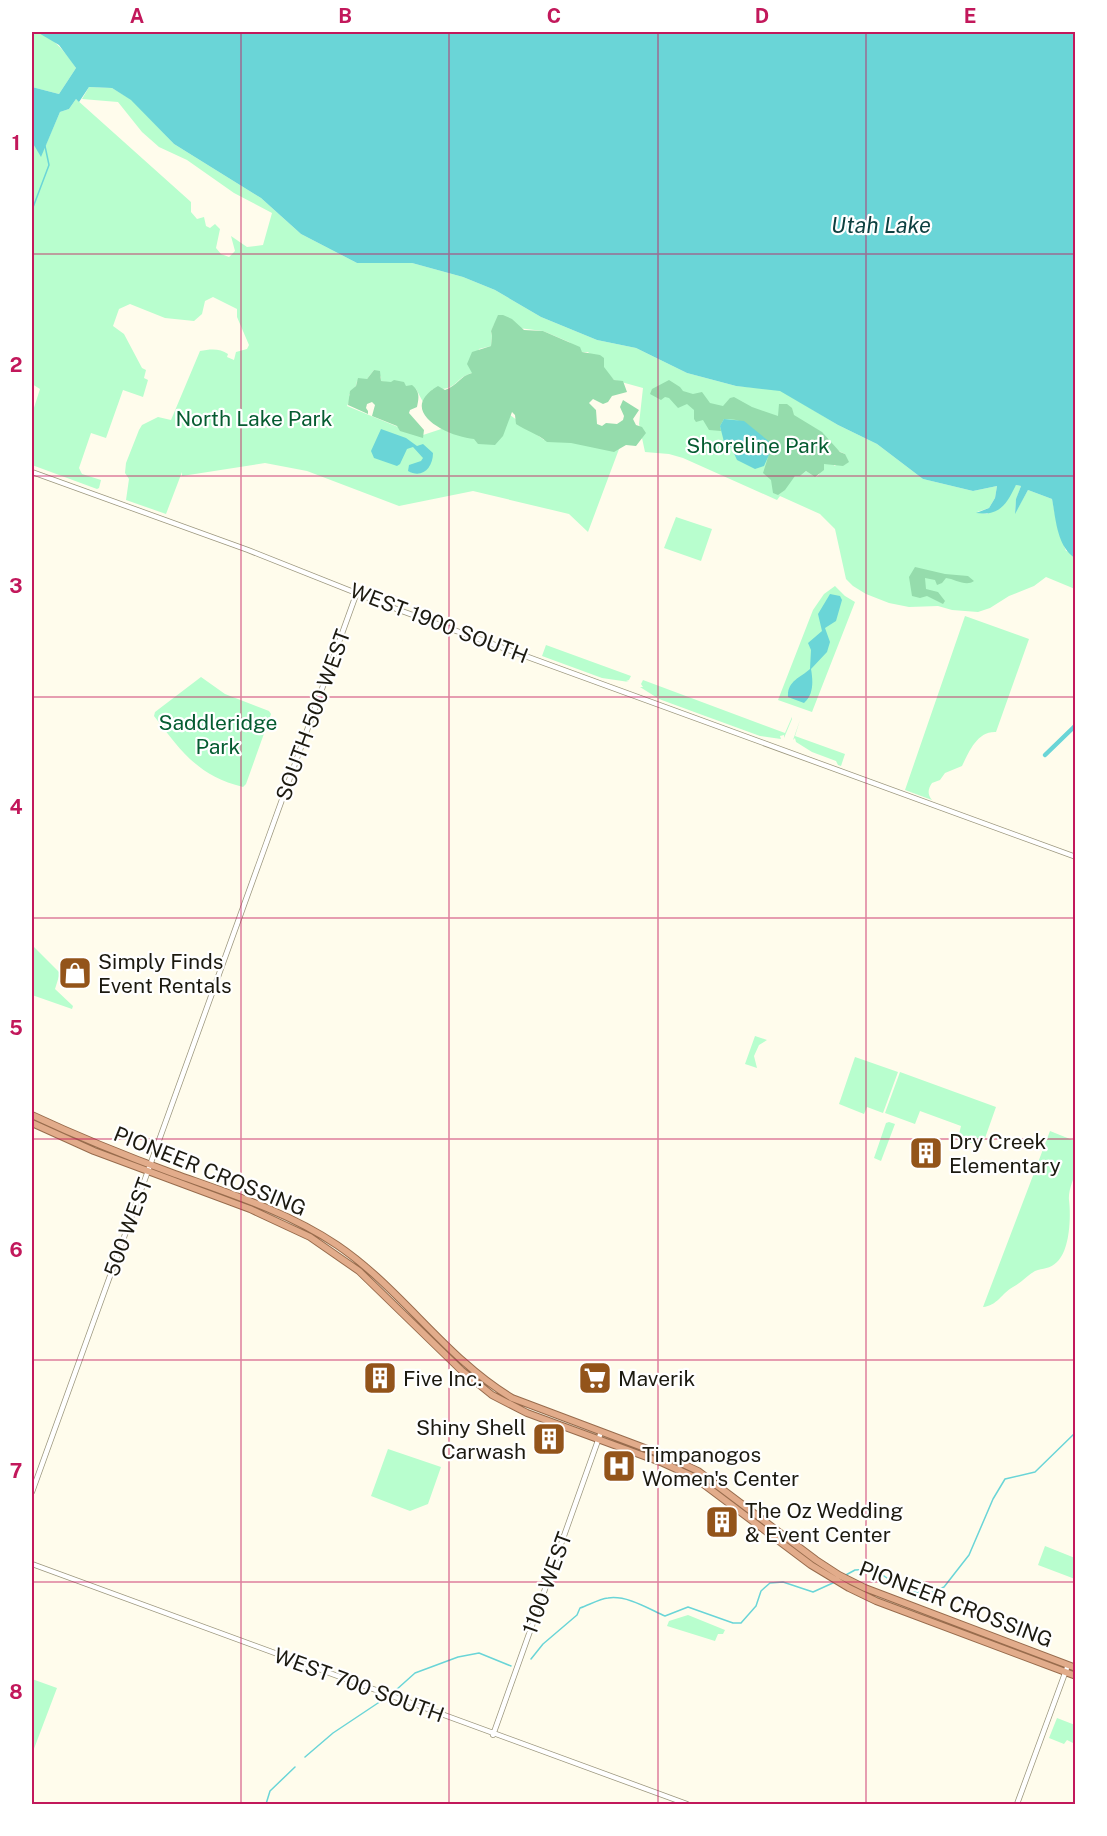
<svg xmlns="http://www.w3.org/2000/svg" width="1107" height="1836" viewBox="0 0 1107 1836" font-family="'Public Sans',sans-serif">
<rect width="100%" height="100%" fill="#fffcec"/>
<path fill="#b8fece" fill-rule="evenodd" d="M 32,32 C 50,32 67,54 76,68 L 59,94 L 32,87 Z
M 89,87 L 112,88 L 132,100 L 174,144 L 261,198 L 301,234 L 357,263 L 412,263 L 463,277 L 495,290 L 541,317 L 597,340 L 636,348 L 687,373 L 736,386 L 780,390 L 838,425 L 877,444 L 923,479 L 973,491 L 997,486 L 995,498 L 989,508 L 977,512 L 987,514 L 1016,485 L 1021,486 L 1016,500 L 1015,513 L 1028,490 L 1052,499 L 1058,529 L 1066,551 L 1075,553 L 1075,589 L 1046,577 L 1034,586 L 1009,596 L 990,608 L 978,612 L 952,610 L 938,606 L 909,607 L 889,603 L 866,594 L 853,586 L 846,579 L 835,529 L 820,514 L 780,496 L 777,500 L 683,458 L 669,454 L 645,452 L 639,424 L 643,388 L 614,380 L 588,352 L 582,352 L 569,342 L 543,331 L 494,325 L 491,331 L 492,336 L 491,346 L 479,349 L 472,373 C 453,379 458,391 433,389 L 423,402 L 416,389 L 381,381 L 381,377 L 374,370 L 367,379 L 357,381 L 356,386 L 349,395 L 351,398 L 347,406 L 420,436 L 502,409 L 544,440 L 568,439 L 591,442 L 619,449 L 588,532 L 569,514 L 473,491 L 399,506 L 307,471 L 265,463 L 182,476 L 182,472 L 166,514 L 126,500 L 129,479 L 125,473 L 126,463 L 139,430 L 142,425 L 158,417 L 171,420 L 200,351 C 210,349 220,348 228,354 L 227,357 L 234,360 L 236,352 L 247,349 L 249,345 L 237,317 L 237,309 L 213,297 L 205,301 L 202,314 L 194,321 L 165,318 L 130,304 L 119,309 L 113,326 L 124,334 L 142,368 L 146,370 L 144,378 L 148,380 L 143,397 L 123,390 L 106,438 L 91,433 L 79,468 L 82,474 L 101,480 L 99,488 L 97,489 L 32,465 L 32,414 L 40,389 L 32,384 L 32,142 L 41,156 L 60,112 L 69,109 L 76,99 L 191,202 L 191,212 L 197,219 L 204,217 L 206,226 L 210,228 L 215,224 L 220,229 L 216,248 L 221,254 L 229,257 L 235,251 L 231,236 L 247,247 L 263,245 L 272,213 L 234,193 L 187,160 L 159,147 L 142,132 L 118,102 L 82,99 ZM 815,428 C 825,435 833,450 845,454 L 835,466 L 831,463 L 824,464 L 818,476 L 815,477 L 806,471 L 800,476 L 795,476 L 787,485 Z
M 676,517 L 712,529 L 701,561 L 664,548 Z
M 835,586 L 845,596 L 855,602 L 812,712 L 778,700 L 813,610 L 824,594 Z
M 965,616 L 1029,639 L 996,732 C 977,731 969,752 962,766 L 945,773 L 940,780 L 932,783 C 928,789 927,794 932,800 L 905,790 Z
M 546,645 L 631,676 L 629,680 L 626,681 L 629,682 L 602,678 L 542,656 Z
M 201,677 L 225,694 L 269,711 L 271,714 L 246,784 L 243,787 C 198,776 181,751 154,716 L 155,712 Z
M 643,680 L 785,733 L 792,717 L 792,719 L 784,738 L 784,735 L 780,736 L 781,739 L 760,736 L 697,713 L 659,699 L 640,687 L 643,687 L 641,684 Z
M 800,720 L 795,736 L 845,754 L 841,766 L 838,765 L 836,761 L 812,752 L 796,742 L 795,738 L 793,740 Z
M 32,945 L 60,973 L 55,989 L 73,1006 L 72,1009 L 32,995 Z
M 755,1036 L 767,1040 L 759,1045 L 754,1056 L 757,1068 L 745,1064 Z
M 855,1057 L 898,1072 L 883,1113 L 867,1107 L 864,1114 L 839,1104 Z
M 900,1072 L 996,1107 L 984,1141 L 976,1138 L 974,1144 L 958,1138 L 961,1126 L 920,1111 L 915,1124 L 885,1113 Z
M 889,1122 L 895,1124 L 881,1161 L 874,1158 L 886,1123 Z
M 1050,1131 L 1075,1141 C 1076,1150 1077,1160 1076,1169 C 1074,1179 1068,1190 1069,1200 C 1071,1217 1070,1250 1057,1262 C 1050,1269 1043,1268 1035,1271 C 1028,1275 1021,1283 1013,1287 C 1002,1293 997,1306 983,1307 Z
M 388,1449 L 441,1467 L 428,1504 L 410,1511 L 371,1496 Z
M 1045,1546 L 1075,1558 L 1075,1579 L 1038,1565 Z
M 688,1615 L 725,1630 L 723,1634 L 718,1634 L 715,1641 L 667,1626 L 669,1621 Z
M 32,1679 L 57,1688 L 32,1754 Z
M 1057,1718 L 1075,1725 L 1075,1744 L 1067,1740 L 1064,1744 L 1049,1738 Z"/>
<path fill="#95dcac" d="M 498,315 L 503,315 L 512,319 L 524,330 L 543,331 L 580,347 L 582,352 L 600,355 L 604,358 L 604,367 L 614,380 L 623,381 L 627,392 L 612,396 L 608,402 L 603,404 L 593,399 L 589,403 L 596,410 L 597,424 L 602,426 L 606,423 L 617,424 L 623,420 L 624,416 L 620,407 L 623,400 L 639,410 L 633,419 L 636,425 L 642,427 L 646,433 L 636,446 L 626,445 L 614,452 L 571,443 L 547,442 C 538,434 527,431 516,424 L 515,415 L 512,412 L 503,436 L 495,445 L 478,444 L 474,439 C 448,437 395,411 438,386 L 445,390 C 457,386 460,376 472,373 L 467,364 L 472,352 L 491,346 L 492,336 L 491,331 Z
M 374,370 L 380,371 L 381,381 L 391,382 L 394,380 L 404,382 L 406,386 L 412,385 C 420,392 419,397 417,407 L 410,410 L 409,413 L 424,430 L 423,438 L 400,431 L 397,426 L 372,416 L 375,405 L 372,402 L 367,404 L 366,408 L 368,411 L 368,414 L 348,405 L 350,391 L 356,386 L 358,378 L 367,379 Z
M 669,380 L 680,387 L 683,391 L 693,394 L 702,392 L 710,403 L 723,406 L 730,398 L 734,397 L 752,407 L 778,416 L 779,404 L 787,404 L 792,408 L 794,415 L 822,432 L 840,452 L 845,454 L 849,462 L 843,466 L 824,464 L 824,470 L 815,477 L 806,471 L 800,476 L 795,476 L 785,490 L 778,495 L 773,493 L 771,480 L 763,473 L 769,454 C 759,434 749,418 724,419 L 720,426 L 721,431 L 709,430 L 703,420 L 696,422 L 694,419 L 694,410 L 687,404 L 678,408 L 669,398 L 665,397 L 661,400 L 650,394 L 652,389 Z
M 915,567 L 945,574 L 968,576 L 974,581 C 966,587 955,579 946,578 L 942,583 L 937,585 L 935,580 L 925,578 L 926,589 L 938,592 L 945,601 L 943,604 L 927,596 L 920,598 L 912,596 L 909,577 Z"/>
<path fill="#6ad5d7" d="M 37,32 L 1075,32 L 1075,558 C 1057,546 1056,520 1052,499 L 1028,490 L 1015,514 L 1016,499 L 1021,486 L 1016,485 C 1006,505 1000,516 976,513 L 989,508 L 995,498 L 997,486 L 973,491 L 923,479 L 877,444 L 838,425 L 780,391 L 736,386 L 687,373 L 636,348 L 597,340 L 541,317 L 495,290 L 463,277 L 412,263 L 357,263 L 301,234 L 261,198 L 174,144 L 131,100 L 112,88 L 89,87 L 79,102 L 76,99 L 69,109 L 60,112 L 41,157 L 32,142 L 32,87 L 59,94 L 76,68 L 59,45 Z
M 724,419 L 744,421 L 771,443 L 773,446 L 764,466 L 755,469 L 737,460 L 731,447 L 724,442 L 720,426 Z
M 381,429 L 406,438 L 417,446 L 423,444 L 433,453 C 433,468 422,479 408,471 L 409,465 L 421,461 L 423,458 L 413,447 L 407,449 L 400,464 L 397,466 L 374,458 L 371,451 Z
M 830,594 L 840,596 L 842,600 L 836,621 L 825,628 L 830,642 L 827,652 L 811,669 C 813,680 814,695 804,703 L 788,697 C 787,681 800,678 810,669 L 811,650 L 808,643 L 822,631 L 818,614 Z"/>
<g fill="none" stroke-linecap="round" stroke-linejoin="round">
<path stroke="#6ad5d7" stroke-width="1.5" d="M 32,210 L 49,165 L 45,146
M 844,1576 L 855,1570 L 874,1569 L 907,1592 L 933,1592 L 944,1587 L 969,1555 L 993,1499 L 1005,1479 L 1035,1472 L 1076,1432
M 531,1659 L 543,1644 L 577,1615 L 580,1608 C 589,1605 599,1599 608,1598 C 627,1595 649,1609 665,1616 L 688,1607 L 733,1623 L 741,1623 L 756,1606 L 761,1591 L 770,1583 L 783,1582 L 813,1592 L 835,1582
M 396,1690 L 415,1673 L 458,1657 L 479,1653 L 511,1666
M 305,1757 L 333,1733 L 381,1701
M 266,1804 L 270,1791 L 295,1767"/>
<path stroke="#6ad5d7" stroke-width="4.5" d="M 1045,755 L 1076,725"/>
<defs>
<path id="tertiary" d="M 32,472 L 248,550 L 399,610 L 1076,857
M 32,1492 L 357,592
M 32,1564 C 250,1646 469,1724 687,1804
M 493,1735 L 601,1432
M 1017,1804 L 1068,1665"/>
<path id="trunk" d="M 32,1115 C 79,1137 126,1156 175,1174 C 231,1194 288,1212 337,1245 C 402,1289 445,1358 512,1398 L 666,1456 L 698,1471 L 816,1560 L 839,1575 L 865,1588 L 1076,1668
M 32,1123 L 94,1151 L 250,1209 L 310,1237 L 359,1271 L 461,1370 L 492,1395 L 527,1413 L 663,1463 L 694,1477 L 811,1565 L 849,1588 L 876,1601 L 1076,1676"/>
</defs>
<use href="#tertiary" stroke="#9c977e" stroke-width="6"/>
<use href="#trunk" stroke="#986c4d" stroke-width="8"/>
<use href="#tertiary" stroke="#fff" stroke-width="4.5"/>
<use href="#trunk" stroke="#e2ac8b" stroke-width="6"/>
</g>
<path fill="none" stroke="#c2185b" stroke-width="1.5" stroke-opacity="0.55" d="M 241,32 L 241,1804M 449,32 L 449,1804M 658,32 L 658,1804M 866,32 L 866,1804M 32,254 L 1076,254M 32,476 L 1076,476M 32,697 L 1076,697M 32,918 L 1076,918M 32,1139 L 1076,1139M 32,1360 L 1076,1360M 32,1582 L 1076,1582"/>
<defs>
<symbol id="shop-square" viewBox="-11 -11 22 22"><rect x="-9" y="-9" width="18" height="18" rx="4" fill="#93541a" stroke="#fff"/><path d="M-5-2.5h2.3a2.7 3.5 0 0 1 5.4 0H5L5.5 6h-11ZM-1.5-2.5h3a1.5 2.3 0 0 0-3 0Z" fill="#fff"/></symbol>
<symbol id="building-square" viewBox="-11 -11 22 22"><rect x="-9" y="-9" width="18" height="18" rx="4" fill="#93541a" stroke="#fff"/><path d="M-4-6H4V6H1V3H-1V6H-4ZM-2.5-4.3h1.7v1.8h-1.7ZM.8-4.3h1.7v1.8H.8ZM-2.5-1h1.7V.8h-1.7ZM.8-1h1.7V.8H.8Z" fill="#fff"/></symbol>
<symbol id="supermarket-square" viewBox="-11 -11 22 22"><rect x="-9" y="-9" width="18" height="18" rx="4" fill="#93541a" stroke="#fff"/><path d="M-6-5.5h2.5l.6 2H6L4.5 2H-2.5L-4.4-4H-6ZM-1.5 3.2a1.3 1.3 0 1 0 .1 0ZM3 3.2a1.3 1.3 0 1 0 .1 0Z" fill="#fff"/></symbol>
<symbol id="hospital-square" viewBox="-11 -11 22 22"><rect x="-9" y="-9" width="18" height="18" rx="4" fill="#93541a" stroke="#fff"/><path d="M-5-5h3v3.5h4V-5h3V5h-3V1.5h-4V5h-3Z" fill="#fff"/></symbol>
</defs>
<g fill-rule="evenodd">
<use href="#shop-square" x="56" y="954" width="38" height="38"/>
<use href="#building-square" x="907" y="1134" width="38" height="38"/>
<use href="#building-square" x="361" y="1359" width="38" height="38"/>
<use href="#supermarket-square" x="576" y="1359" width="38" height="38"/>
<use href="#building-square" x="530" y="1420" width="38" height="38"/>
<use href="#hospital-square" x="600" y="1447" width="38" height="38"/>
<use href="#building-square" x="703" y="1503" width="38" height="38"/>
</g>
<g text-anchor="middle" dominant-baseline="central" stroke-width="4.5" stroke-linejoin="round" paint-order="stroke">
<g font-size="21" fill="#055c31" stroke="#fff">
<text x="254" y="418">North Lake Park</text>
<text x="758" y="445">Shoreline Park</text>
<text x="218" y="722">Saddleridge<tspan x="218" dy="24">Park</tspan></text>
</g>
<g font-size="21" fill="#1c1a10" stroke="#fff">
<text transform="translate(439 623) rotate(21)">WEST 1900 SOUTH</text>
<text transform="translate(313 715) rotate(-70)">SOUTH 500 WEST</text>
<text transform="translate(210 1171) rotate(22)">PIONEER CROSSING</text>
<text transform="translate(128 1227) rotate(-70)">500 WEST</text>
<text transform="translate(547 1583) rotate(-70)">1100 WEST</text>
<text transform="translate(956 1604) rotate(21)">PIONEER CROSSING</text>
<text transform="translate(359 1685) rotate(20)">WEST 700 SOUTH</text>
</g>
<g font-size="21" fill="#1c1a10" stroke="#fff" text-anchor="start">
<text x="98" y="961">Simply Finds<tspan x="98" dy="24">Event Rentals</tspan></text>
<text x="949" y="1141">Dry Creek<tspan x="949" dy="24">Elementary</tspan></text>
<text x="403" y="1378">Five Inc.</text>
<text x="618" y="1378">Maverik</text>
<text x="526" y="1427" text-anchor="end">Shiny Shell<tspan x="526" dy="24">Carwash</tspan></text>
<text x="642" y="1454">Timpanogos<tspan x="642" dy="24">Women's Center</tspan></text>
<text x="745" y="1510">The Oz Wedding<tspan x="745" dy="24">&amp; Event Center</tspan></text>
</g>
<g font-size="22" font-style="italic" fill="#0c4040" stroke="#fff">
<text x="881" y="225">Utah Lake</text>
</g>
</g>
<rect width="1107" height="1836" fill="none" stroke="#ffffff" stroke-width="66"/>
<rect x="33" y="33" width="1041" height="1770" fill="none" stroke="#c2185b" stroke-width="2"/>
<g font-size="20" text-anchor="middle" font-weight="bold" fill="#c2185b">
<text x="137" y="23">A</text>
<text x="345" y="23">B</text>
<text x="554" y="23">C</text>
<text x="762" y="23">D</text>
<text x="970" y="23">E</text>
<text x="16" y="150">1</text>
<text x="16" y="372">2</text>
<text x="16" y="593">3</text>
<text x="16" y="814">4</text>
<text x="16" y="1035">5</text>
<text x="16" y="1257">6</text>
<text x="16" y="1478">7</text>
<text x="16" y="1699">8</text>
</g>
</svg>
